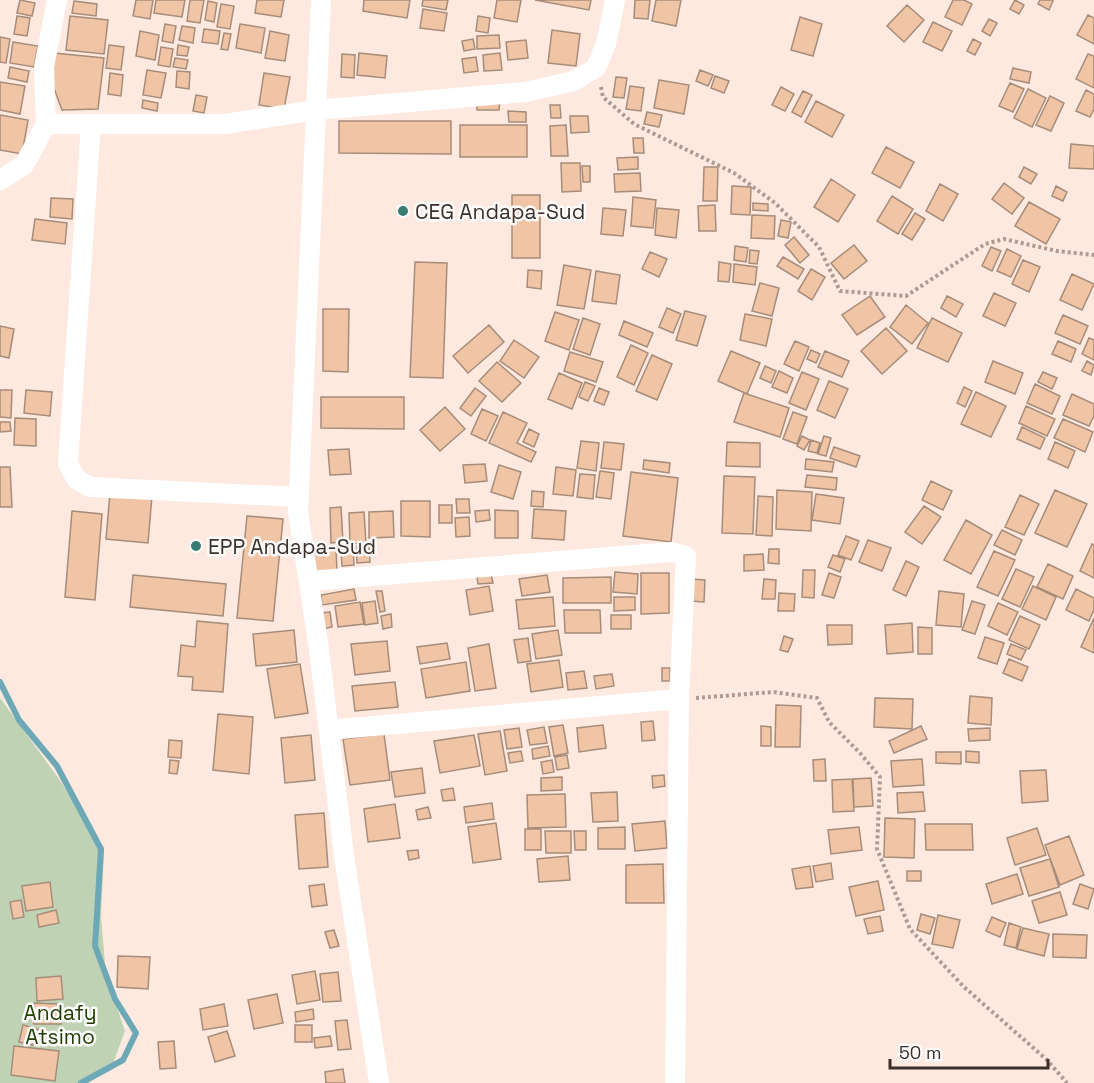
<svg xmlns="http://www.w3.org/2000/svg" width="1094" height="1083" viewBox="0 0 1094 1083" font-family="'Space Grotesk',sans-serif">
<rect width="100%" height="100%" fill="#fde9e0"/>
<path fill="#bfd2b4" d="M 0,698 L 59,779 L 104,850 L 101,917 L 106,975 L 125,1031 L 111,1069 L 88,1083 L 0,1083 Z"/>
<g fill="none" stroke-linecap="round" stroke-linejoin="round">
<path stroke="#6da8b6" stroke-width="6" d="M 0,682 L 19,720 L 57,766 L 101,849 L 95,946 L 115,999 L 136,1033 L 123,1060 L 81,1083"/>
</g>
<path fill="#f0c5a6" stroke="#a78c7a" stroke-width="1.5" d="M 20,0 L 35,3 L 32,16 L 17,13 Z
M 136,0 L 153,0 L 150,19 L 133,16 Z
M 156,0 L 185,0 L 182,17 L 154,13 Z
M 190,0 L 204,0 L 200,23 L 187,21 Z
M 257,0 L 284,0 L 281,17 L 255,13 Z
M 364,0 L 410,0 L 407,18 L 363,11 Z
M 423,0 L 448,0 L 446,10 L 422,6 Z
M 497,0 L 521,0 L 517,22 L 494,18 Z
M 535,0 L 591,0 L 589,10 Z
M 635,0 L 650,0 L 648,19 L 634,18 Z
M 656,0 L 681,0 L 676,26 L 652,21 Z
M 953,0 L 964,0 L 972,4 L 962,25 L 945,17 Z
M 1015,0 L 1024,5 L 1019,14 L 1010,9 Z
M 1040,0 L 1052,0 L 1053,1 L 1049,10 L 1038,4 Z
M 74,1 L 97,4 L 96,16 L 72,13 Z
M 208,1 L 217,3 L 214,22 L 205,20 Z
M 221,4 L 234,6 L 230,29 L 217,27 Z
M 907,5 L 924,20 L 904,42 L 887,26 Z
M 423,9 L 447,13 L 444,31 L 420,28 Z
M 1088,15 L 1094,18 L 1094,44 L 1077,35 Z
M 17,16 L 30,18 L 27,36 L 14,34 Z
M 70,16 L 108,20 L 104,54 L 66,50 Z
M 478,16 L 490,18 L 488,33 L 476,31 Z
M 800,17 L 822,24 L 813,56 L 791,50 Z
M 989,19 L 997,23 L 990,36 L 982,31 Z
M 933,22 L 952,31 L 942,51 L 923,42 Z
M 165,24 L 176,26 L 173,43 L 162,41 Z
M 240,24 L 265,28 L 261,53 L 236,48 Z
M 182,26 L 195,28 L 193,43 L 179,40 Z
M 204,29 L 220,31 L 218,44 L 202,42 Z
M 552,30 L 580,34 L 576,66 L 548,63 Z
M 140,31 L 159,35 L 155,60 L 136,56 Z
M 270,31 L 289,35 L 285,61 L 265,58 Z
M 224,33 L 231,34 L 228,50 L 221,49 Z
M 499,35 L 500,48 L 477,49 L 477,36 Z
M 0,37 L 10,39 L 6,63 L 0,62 Z
M 473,39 L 475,49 L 464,51 L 462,41 Z
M 973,39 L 981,43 L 975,55 L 967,51 Z
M 526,40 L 528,58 L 508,60 L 506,42 Z
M 13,42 L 38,46 L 34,67 L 10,63 Z
M 109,45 L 124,47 L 121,70 L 106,68 Z
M 178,45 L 189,47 L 187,56 L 177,55 Z
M 161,47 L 173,49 L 170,67 L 158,65 Z
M 54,53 L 104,58 L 98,109 L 62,110 L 51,80 Z
M 359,53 L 387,56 L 385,78 L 357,75 Z
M 500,53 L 502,70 L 484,71 L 483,55 Z
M 342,54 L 355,55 L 354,78 L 341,77 Z
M 1088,54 L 1094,56 L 1094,88 L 1076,79 Z
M 476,57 L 478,71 L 464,73 L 462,59 Z
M 175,58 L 188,60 L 186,69 L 173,67 Z
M 10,67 L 29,71 L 27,82 L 8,78 Z
M 1013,68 L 1031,72 L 1029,83 L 1010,79 Z
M 147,70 L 166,73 L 161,98 L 143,95 Z
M 700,70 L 713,75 L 708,86 L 696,81 Z
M 177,71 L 190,72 L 189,89 L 176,87 Z
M 110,73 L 123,75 L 121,96 L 108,94 Z
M 264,73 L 290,77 L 284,109 L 259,105 Z
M 715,76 L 729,81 L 724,93 L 711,88 Z
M 616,77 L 627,78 L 624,98 L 613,97 Z
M 659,80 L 689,85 L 684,114 L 654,108 Z
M 0,82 L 25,86 L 20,114 L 0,110 Z
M 1010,83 L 1024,89 L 1013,112 L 999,106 Z
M 630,86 L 644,88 L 641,111 L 626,109 Z
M 781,87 L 794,94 L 785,111 L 772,105 Z
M 1028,89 L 1046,98 L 1032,127 L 1014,118 Z
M 1086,90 L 1094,94 L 1094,109 L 1090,117 L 1076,111 Z
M 803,91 L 812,95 L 801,117 L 792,112 Z
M 196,95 L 207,97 L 204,113 L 193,111 Z
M 1050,96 L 1064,103 L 1051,131 L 1036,125 Z
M 143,100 L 158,103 L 157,111 L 142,108 Z
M 477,100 L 500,100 L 499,110 L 477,110 Z
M 816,101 L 844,115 L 832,137 L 805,122 Z
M 550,105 L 560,105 L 561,118 L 551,118 Z
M 508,111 L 526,112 L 526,122 L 509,122 Z
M 647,112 L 662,115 L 659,127 L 644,124 Z
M 0,115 L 28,120 L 22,154 L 0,150 Z
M 570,116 L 588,116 L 589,132 L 571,133 Z
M 339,121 L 451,121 L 451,154 L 339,153 Z
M 460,125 L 527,125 L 527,157 L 460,157 Z
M 566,125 L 568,156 L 551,156 L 550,126 Z
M 633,138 L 643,138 L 644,153 L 634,153 Z
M 1071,144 L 1094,146 L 1094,169 L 1069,168 Z
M 886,147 L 914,162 L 900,188 L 872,173 Z
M 638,157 L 638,169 L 618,170 L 617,158 Z
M 561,163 L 580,163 L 581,191 L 562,192 Z
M 582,166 L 590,166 L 590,182 L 583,182 Z
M 704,167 L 718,167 L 717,201 L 703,201 Z
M 1024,167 L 1037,174 L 1031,184 L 1019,177 Z
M 640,173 L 641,191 L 615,192 L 614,174 Z
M 831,179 L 855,195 L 838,222 L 814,207 Z
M 1004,183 L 1024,198 L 1012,214 L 992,199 Z
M 940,184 L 958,194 L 943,221 L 926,211 Z
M 732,186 L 751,187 L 750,215 L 731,214 Z
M 1056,186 L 1067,192 L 1063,201 L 1052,196 Z
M 512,195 L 540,195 L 540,258 L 512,258 Z
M 892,196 L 913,209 L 898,234 L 877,221 Z
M 633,197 L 656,200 L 653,228 L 631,226 Z
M 51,198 L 73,199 L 72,219 L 50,217 Z
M 1029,202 L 1060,219 L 1046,244 L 1015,226 Z
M 753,203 L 768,204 L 768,211 L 753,210 Z
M 715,205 L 716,231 L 699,231 L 698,206 Z
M 603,208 L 626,210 L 623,236 L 601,234 Z
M 657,208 L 679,210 L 676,238 L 655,235 Z
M 915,213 L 925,219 L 912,240 L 902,234 Z
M 752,215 L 775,216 L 774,239 L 751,238 Z
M 35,219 L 67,223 L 65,244 L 32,240 Z
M 781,220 L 791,222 L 788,238 L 778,236 Z
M 794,237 L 809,255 L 800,263 L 785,245 Z
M 854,245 L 867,261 L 844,279 L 831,263 Z
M 735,246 L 748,248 L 746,262 L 734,260 Z
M 991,247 L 1001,251 L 992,271 L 982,266 Z
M 1007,249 L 1021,256 L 1011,277 L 997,271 Z
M 750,250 L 759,251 L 757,264 L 749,263 Z
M 650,252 L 667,259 L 659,277 L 642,269 Z
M 783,257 L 804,269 L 798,279 L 777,266 Z
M 1023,260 L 1040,267 L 1029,292 L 1012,284 Z
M 415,262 L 447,263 L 443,378 L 410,377 Z
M 719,262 L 731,264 L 729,282 L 718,281 Z
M 734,264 L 757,267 L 755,285 L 733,282 Z
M 564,265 L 591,270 L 584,309 L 557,305 Z
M 811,269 L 825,277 L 812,300 L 798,291 Z
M 528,270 L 542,271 L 541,289 L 527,287 Z
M 596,271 L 620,275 L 616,304 L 592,301 Z
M 1072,274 L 1094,284 L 1082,310 L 1060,300 Z
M 760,283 L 779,288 L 772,316 L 752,311 Z
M 994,293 L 1016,303 L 1005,326 L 983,316 Z
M 870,296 L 885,317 L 857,335 L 842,315 Z
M 947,296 L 963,304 L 956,317 L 941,308 Z
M 906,305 L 928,323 L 912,344 L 890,327 Z
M 667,308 L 681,314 L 673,333 L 659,327 Z
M 323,309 L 349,309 L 348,372 L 323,371 Z
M 685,311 L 706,316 L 697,346 L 676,340 Z
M 555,312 L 579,320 L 569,350 L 545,341 Z
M 745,314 L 772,319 L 766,346 L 740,340 Z
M 1063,315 L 1088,326 L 1080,344 L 1055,333 Z
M 583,318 L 600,324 L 590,355 L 573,349 Z
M 932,318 L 962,333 L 948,362 L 917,348 Z
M 624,321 L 653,333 L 647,347 L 619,335 Z
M 489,325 L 504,342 L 468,373 L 453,356 Z
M 0,326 L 14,329 L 9,358 L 0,356 Z
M 886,328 L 907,351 L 882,374 L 861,351 Z
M 1089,338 L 1094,340 L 1094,360 L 1082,354 Z
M 514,340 L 539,357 L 524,378 L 500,361 Z
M 795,341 L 809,347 L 799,371 L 784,364 Z
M 1058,341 L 1076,349 L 1071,362 L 1052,354 Z
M 631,345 L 648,353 L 634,385 L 617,377 Z
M 811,350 L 820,354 L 816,363 L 807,359 Z
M 731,351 L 760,363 L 747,394 L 718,381 Z
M 825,351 L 849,361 L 842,377 L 818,367 Z
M 570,352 L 603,362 L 596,382 L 564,371 Z
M 652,355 L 672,364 L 657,400 L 636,391 Z
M 993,361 L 1023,373 L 1015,394 L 985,382 Z
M 1087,361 L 1094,365 L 1091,375 L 1082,371 Z
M 497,362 L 521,383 L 502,402 L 479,381 Z
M 765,366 L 776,371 L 771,383 L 760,378 Z
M 779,371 L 793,378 L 787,393 L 772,387 Z
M 802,372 L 819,379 L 806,410 L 789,403 Z
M 1043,372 L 1057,378 L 1052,389 L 1038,382 Z
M 559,373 L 582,383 L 572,409 L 548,399 Z
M 829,381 L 848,389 L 835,418 L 817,410 Z
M 585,382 L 595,386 L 588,401 L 579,397 Z
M 1035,384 L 1060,396 L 1052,414 L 1027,403 Z
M 964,387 L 972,391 L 965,407 L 957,403 Z
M 475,388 L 486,396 L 471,416 L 460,408 Z
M 599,388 L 609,392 L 604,405 L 594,401 Z
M 0,390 L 12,390 L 11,418 L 0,417 Z
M 26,390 L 52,392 L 50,416 L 24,413 Z
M 976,392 L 1006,406 L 991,437 L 961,424 Z
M 744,393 L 789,408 L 780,437 L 734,422 Z
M 1072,394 L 1094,404 L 1094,416 L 1089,426 L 1063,415 Z
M 321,397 L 404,397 L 404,429 L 321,428 Z
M 1026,406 L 1055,419 L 1047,436 L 1019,423 Z
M 445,407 L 465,429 L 440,451 L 420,430 Z
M 482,409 L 498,416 L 486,441 L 471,434 Z
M 503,412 L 527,423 L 517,443 L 536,452 L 531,462 L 489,443 Z
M 793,412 L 807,417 L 797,444 L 783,439 Z
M 15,418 L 36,419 L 36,446 L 14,445 Z
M 1063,419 L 1093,432 L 1085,452 L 1054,438 Z
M 0,422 L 10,422 L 11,431 L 0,432 Z
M 1022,427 L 1045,438 L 1040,449 L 1017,439 Z
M 529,429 L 539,434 L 534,447 L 523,442 Z
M 802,436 L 810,440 L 804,450 L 797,446 Z
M 824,436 L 831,438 L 826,456 L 818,454 Z
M 811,440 L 820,443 L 817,453 L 808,451 Z
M 581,441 L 599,443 L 596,471 L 577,468 Z
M 604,442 L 624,444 L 621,470 L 601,468 Z
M 727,442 L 760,443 L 760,467 L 726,466 Z
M 1055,442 L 1075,451 L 1068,468 L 1048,459 Z
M 834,447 L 860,456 L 856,467 L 830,458 Z
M 349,449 L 351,474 L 330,475 L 328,450 Z
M 806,459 L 834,462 L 832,472 L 805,469 Z
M 644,460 L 670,463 L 669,473 L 643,469 Z
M 485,464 L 487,481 L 465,483 L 463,465 Z
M 499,465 L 521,472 L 513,499 L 491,492 Z
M 0,467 L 10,467 L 12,507 L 0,507 Z
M 556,467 L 576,470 L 573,496 L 553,494 Z
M 600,471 L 614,473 L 611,499 L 596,497 Z
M 631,472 L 678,478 L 671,542 L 623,536 Z
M 580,474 L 595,475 L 593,499 L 577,497 Z
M 807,475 L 837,478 L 836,490 L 805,487 Z
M 724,476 L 755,477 L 753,534 L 722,533 Z
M 931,481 L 952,491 L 943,510 L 922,500 Z
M 777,490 L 812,492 L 811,531 L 776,529 Z
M 1055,490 L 1087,504 L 1067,547 L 1035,533 Z
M 532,491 L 544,492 L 543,507 L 531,506 Z
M 110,493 L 152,496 L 148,543 L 106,539 Z
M 816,494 L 844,498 L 840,524 L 812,520 Z
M 1020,495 L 1039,504 L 1024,535 L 1005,527 Z
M 758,496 L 773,497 L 772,536 L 756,535 Z
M 456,499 L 469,499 L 470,513 L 457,513 Z
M 401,501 L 430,501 L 430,537 L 401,536 Z
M 439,505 L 452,505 L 452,523 L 439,523 Z
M 924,506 L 941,517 L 922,544 L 905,532 Z
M 341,507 L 343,542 L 331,543 L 330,508 Z
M 534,509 L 566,511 L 564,540 L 532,538 Z
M 489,510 L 490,520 L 476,522 L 475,511 Z
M 495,510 L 518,511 L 518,538 L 495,538 Z
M 72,511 L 102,514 L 95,600 L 65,597 Z
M 393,511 L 394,537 L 369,538 L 369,512 Z
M 364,512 L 366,543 L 350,544 L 349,513 Z
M 247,516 L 283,519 L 273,621 L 237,618 Z
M 469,517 L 470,536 L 456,537 L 455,518 Z
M 966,520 L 992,535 L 971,574 L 944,560 Z
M 1002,530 L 1022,540 L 1015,555 L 994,545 Z
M 846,536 L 859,541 L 851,560 L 838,555 Z
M 868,540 L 891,548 L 882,571 L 859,562 Z
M 1092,544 L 1094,545 L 1094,578 L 1080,571 Z
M 356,546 L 369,546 L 370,562 L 357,563 Z
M 353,547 L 354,565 L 342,566 L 341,548 Z
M 336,549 L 337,571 L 315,571 L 314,550 Z
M 769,549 L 779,549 L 779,564 L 768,563 Z
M 994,551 L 1015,560 L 998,596 L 977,587 Z
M 763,554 L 764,570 L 744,571 L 744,555 Z
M 833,555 L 845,559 L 840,572 L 828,567 Z
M 906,561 L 919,567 L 906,596 L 893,590 Z
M 1048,564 L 1073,576 L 1063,599 L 1037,587 Z
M 1016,569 L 1034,577 L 1020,607 L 1002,599 Z
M 803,570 L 815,570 L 814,598 L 802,597 Z
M 615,572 L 638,574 L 637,594 L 613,592 Z
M 641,573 L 669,573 L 669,613 L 641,614 Z
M 829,573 L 841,577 L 834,598 L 822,595 Z
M 491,574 L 493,583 L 478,584 L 477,577 Z
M 133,575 L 226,584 L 223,616 L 130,607 Z
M 547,575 L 550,592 L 522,596 L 519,579 Z
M 611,577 L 611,603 L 563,603 L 563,578 Z
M 691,579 L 705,580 L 704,602 L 690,601 Z
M 764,579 L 776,580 L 775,599 L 762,599 Z
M 489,586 L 493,611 L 470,615 L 466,590 Z
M 1033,586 L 1056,597 L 1046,620 L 1022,609 Z
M 354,589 L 356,600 L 322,605 L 321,595 Z
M 1076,589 L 1094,598 L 1094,610 L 1089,621 L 1066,610 Z
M 376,591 L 382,591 L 385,611 L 380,612 Z
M 939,591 L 964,594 L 961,627 L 936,625 Z
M 779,593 L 795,594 L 794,611 L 778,611 Z
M 553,597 L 555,626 L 519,629 L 516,600 Z
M 614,597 L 635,597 L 635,610 L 614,611 Z
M 375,601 L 378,623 L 365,625 L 362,603 Z
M 972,601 L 985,605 L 975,634 L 962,630 Z
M 360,602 L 364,624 L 338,627 L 335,606 Z
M 998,603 L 1018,612 L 1007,635 L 988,626 Z
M 564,610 L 600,610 L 601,633 L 565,633 Z
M 330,612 L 332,627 L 322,629 L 320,613 Z
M 391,614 L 392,627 L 383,629 L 381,616 Z
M 611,615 L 631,615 L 631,629 L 611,629 Z
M 1020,616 L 1040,625 L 1029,649 L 1009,640 Z
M 1094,618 L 1094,653 L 1081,647 Z
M 197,621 L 228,624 L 223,692 L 192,690 L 193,677 L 178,676 L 181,645 L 195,647 Z
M 912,623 L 913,652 L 887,654 L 885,625 Z
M 827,625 L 852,625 L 852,644 L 828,645 Z
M 918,627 L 932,628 L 932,654 L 918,654 Z
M 294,630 L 297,662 L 256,666 L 253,634 Z
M 558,630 L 562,655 L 536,659 L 532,634 Z
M 784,636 L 793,639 L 788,652 L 780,650 Z
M 985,637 L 1004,643 L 997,664 L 978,658 Z
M 528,638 L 531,661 L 518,663 L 514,640 Z
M 387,641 L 390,671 L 355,675 L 351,644 Z
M 447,643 L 450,659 L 420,664 L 417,647 Z
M 489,644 L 496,688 L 475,691 L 468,648 Z
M 1011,644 L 1026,650 L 1021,660 L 1007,654 Z
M 1009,659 L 1028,667 L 1022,681 L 1003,673 Z
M 559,660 L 563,687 L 531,692 L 527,664 Z
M 466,662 L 470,691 L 426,698 L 421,669 Z
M 300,664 L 308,713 L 275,718 L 267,669 Z
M 662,668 L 670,668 L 670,681 L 662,681 Z
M 584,671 L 587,688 L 568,690 L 566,673 Z
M 612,674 L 614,686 L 596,689 L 594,676 Z
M 395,682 L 398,707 L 355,711 L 352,686 Z
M 970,696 L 992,698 L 991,725 L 968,723 Z
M 875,698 L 913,699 L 912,729 L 874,727 Z
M 776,705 L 801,706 L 800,747 L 775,747 Z
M 218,714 L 253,717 L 249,774 L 213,770 Z
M 653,721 L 655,740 L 642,741 L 641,722 Z
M 563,725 L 568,753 L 554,756 L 549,727 Z
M 603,725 L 606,748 L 579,752 L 577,728 Z
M 761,726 L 771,727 L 771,746 L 761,746 Z
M 921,726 L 927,739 L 894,753 L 889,741 Z
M 544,727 L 547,743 L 530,745 L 527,730 Z
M 519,728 L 522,747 L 507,749 L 504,730 Z
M 990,728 L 990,740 L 969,741 L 968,729 Z
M 500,731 L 507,771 L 485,775 L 478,734 Z
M 384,734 L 390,780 L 350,785 L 343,739 Z
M 311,735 L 315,780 L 285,783 L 281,738 Z
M 474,735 L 480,766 L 440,773 L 434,741 Z
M 169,740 L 182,741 L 181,758 L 168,757 Z
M 548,746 L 550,756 L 533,759 L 532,749 Z
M 521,751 L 523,761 L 510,763 L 508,753 Z
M 966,751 L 979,752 L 979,763 L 966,762 Z
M 936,752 L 961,752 L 961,764 L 936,763 Z
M 567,755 L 569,768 L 557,770 L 555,757 Z
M 825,759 L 826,781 L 814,781 L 813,760 Z
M 922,759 L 924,785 L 893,787 L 891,761 Z
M 170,760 L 179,761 L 177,774 L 169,773 Z
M 552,760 L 554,772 L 543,774 L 541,762 Z
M 422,768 L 425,793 L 395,797 L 391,772 Z
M 1046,770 L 1048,801 L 1022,803 L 1020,771 Z
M 664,775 L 665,786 L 653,788 L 652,776 Z
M 562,777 L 562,790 L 541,791 L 541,778 Z
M 871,778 L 873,806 L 854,807 L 853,779 Z
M 852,779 L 854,811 L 833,812 L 832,780 Z
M 453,788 L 455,800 L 443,801 L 441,790 Z
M 617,792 L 618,821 L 593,822 L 591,793 Z
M 923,792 L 925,811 L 898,813 L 897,793 Z
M 565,794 L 566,827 L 528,828 L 527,795 Z
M 492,803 L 494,819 L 466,823 L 464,807 Z
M 395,804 L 400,838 L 368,842 L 364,809 Z
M 428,807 L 431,818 L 418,820 L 416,810 Z
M 324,813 L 328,867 L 299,869 L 295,815 Z
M 885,818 L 915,819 L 914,858 L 884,857 Z
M 665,821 L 667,848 L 635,851 L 632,824 Z
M 496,823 L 501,859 L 473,863 L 468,827 Z
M 925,824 L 972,824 L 973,850 L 926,850 Z
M 625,827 L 625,849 L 598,849 L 598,828 Z
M 859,827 L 862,850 L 831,854 L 828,830 Z
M 1037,828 L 1046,855 L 1015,865 L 1007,838 Z
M 525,829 L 541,829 L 541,850 L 525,850 Z
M 545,831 L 571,831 L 571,853 L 546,853 Z
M 574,831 L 586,831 L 586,850 L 575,850 Z
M 1069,836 L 1084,875 L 1060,885 L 1045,845 Z
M 418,850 L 419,858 L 409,860 L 407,851 Z
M 568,856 L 570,880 L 539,882 L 537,859 Z
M 1050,859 L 1059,887 L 1029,896 L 1020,868 Z
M 831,863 L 833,879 L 816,882 L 813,866 Z
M 663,864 L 664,903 L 626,903 L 626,865 Z
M 810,866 L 813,887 L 796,889 L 792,869 Z
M 907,871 L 921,871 L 921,881 L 907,881 Z
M 1017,874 L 1023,894 L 992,904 L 986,884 Z
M 878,881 L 884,910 L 856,916 L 849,887 Z
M 50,882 L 53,907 L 26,911 L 22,886 Z
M 324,884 L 327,905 L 312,907 L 309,886 Z
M 1080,884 L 1094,889 L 1088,909 L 1073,904 Z
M 1060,892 L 1067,915 L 1039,923 L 1032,901 Z
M 21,900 L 24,917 L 13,919 L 10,902 Z
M 56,910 L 59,923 L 39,927 L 37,915 Z
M 921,914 L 935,918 L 930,934 L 917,930 Z
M 938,915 L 960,920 L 953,948 L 932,944 Z
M 880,916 L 883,931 L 868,934 L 864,919 Z
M 992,917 L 1006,923 L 1000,937 L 986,931 Z
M 1009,923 L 1021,927 L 1016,948 L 1004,945 Z
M 1023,928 L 1049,934 L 1044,956 L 1017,949 Z
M 334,930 L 339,946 L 330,948 L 325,932 Z
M 1053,934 L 1087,935 L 1086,958 L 1053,957 Z
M 118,956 L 150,957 L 148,989 L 117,987 Z
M 315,971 L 320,1000 L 297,1004 L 292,975 Z
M 338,972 L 341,1001 L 323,1002 L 320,974 Z
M 61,976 L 63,999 L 37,1001 L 36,978 Z
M 277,994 L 283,1023 L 254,1029 L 248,1000 Z
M 34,1003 L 61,1004 L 61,1024 L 34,1024 Z
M 224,1004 L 228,1026 L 203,1030 L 200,1009 Z
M 313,1009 L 314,1019 L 296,1022 L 295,1012 Z
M 347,1020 L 351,1049 L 338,1050 L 335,1021 Z
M 23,1025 L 38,1029 L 33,1045 L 19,1042 Z
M 295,1025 L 312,1025 L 312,1042 L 295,1042 Z
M 227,1031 L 235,1056 L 215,1062 L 208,1037 Z
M 330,1036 L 332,1046 L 315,1048 L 314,1038 Z
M 174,1041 L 176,1068 L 160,1069 L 158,1042 Z
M 14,1046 L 59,1051 L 55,1081 L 11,1075 Z
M 343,1069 L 345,1083 L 326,1083 L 325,1072 Z"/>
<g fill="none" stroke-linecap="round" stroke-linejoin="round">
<path stroke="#ac9b93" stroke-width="4" stroke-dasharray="3 3" stroke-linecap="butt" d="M 601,87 L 603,97 L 634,124 L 734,173 L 775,203 L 819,247 L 840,291 L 906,296 L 985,244 L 1004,239 L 1057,251 L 1094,255
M 696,698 L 773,692 L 817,698 L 829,722 L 860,753 L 880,777 L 877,849 L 910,929 L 964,987 L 1046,1059 L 1067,1083"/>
<path stroke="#fff" stroke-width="20" d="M 321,0 L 298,512 L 318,642 L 344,856 L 379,1083
M 46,124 L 44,67 L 57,0
M 91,124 L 68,463 L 76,479 L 90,487 L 299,497
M 0,180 L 24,165 L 46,124 L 225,124 L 316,110 L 526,92 L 574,81 L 596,68 L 606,44 L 615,0
M 309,581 L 672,552 L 686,556 L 679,699 L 675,1083
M 329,730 L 679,699"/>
</g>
<g fill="#387d73" stroke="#fbfbfb" stroke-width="2">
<circle cx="403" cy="211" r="6"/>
<circle cx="196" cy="546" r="6"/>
</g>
<g text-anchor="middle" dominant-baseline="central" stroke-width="5" stroke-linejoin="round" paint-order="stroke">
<g font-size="21" fill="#3c2f29" stroke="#fbfbfb" text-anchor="start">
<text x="415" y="211">CEG Andapa-Sud</text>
<text x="208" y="546">EPP Andapa-Sud</text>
</g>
<g font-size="21" fill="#214002" stroke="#fbfbfb">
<text x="60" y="1012">Andafy<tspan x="60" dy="24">Atsimo</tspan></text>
</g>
</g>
<path d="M890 1059v9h158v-9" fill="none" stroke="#3c2f29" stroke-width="3"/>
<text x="899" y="1059" font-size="18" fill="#3c2f29" stroke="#fbfbfb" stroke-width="4.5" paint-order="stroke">50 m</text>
</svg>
